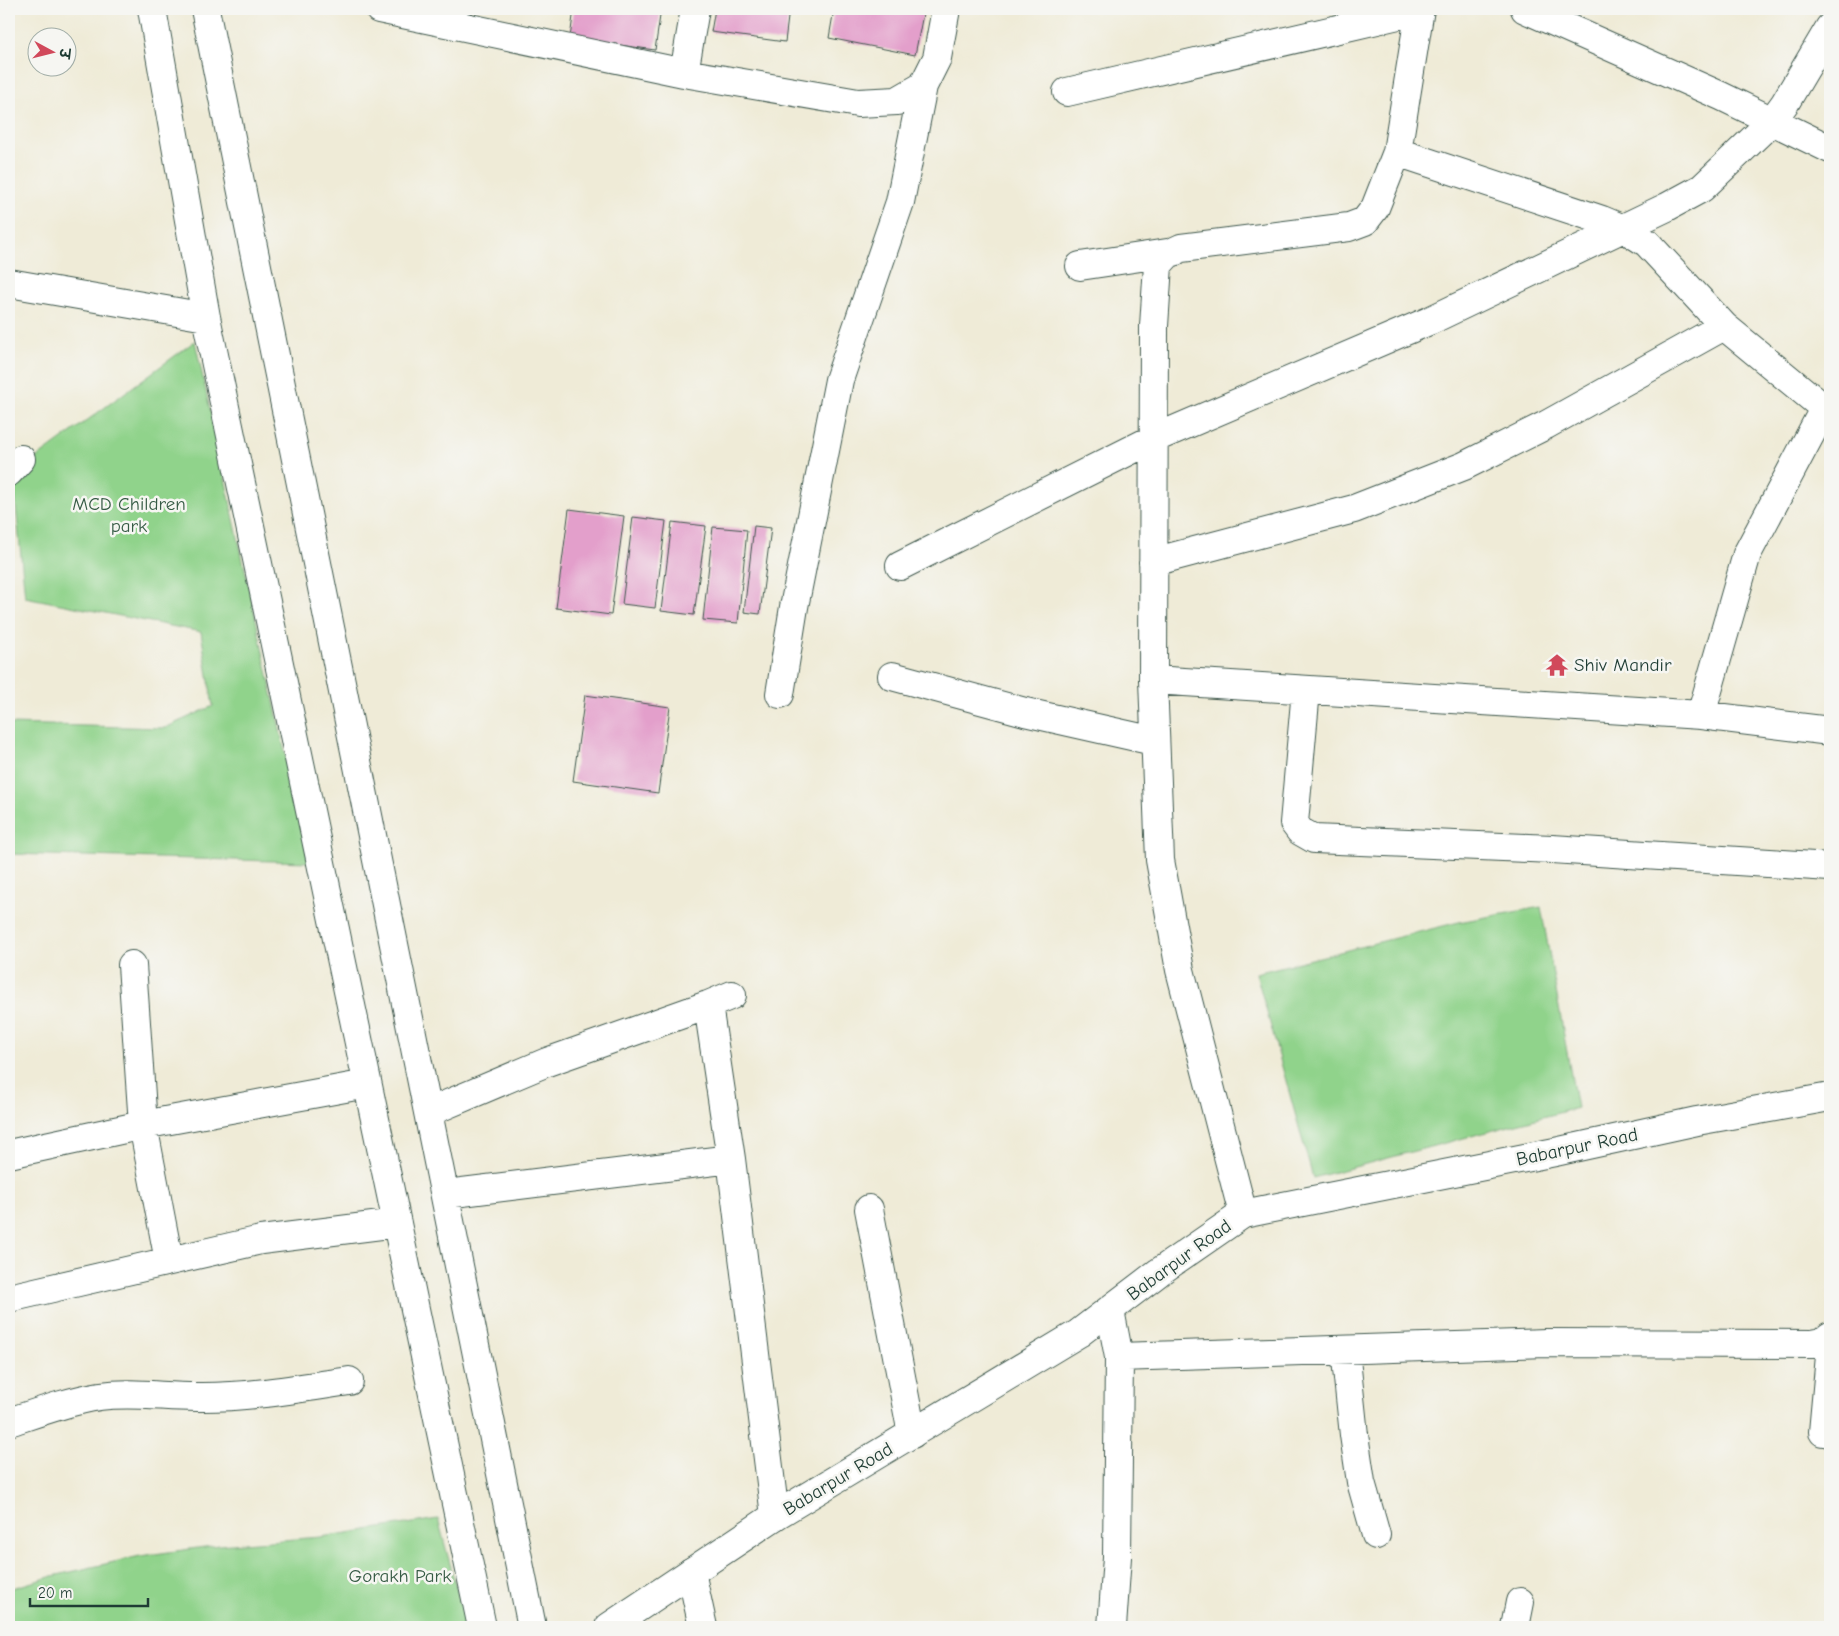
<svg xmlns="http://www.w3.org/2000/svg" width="1839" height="1636" viewBox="0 0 1839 1636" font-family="'Comic Neue','Playpen Sans Deva',sans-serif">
<rect width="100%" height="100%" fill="#f6f6f2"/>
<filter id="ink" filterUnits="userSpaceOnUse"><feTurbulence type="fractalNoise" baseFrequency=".02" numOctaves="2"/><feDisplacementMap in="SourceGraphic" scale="10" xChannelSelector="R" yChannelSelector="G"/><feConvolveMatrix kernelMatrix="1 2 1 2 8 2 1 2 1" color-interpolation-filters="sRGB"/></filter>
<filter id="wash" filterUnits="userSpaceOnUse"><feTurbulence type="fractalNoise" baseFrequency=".0096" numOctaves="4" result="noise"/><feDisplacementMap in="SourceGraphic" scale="20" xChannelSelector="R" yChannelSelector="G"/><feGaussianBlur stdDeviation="1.12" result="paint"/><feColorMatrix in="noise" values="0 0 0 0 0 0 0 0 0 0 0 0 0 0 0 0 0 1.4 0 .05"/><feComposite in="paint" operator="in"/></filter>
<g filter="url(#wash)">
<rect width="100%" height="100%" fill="#efebd7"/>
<path fill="#90d38b" stroke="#588860" d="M 195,341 L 309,862 L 9,854 L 9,724 L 165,728 L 213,706 L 201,632 L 25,597 L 13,475 Z
M 1541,907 L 1577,1108 L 1313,1178 L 1256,973 L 1459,922 Z
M 438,1519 L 467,1627 L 9,1627 L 9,1589 L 53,1576 L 140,1556 L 219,1545 L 321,1537 Z"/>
<g id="blocks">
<path fill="#e39fcb" d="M 574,9 L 661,9 L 655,50 L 570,38 Z
M 715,9 L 789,9 L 785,42 L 711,32 Z
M 834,9 L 924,9 L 915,55 L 829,38 Z
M 569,509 L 624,516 L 611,615 L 556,608 Z
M 633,517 L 666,521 L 655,608 L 622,604 Z
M 672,522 L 706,526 L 694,615 L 661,611 Z
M 754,526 L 771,528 L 760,614 L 744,612 Z
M 713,527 L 747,530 L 738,623 L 703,620 Z
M 585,695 L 670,707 L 658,793 L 573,781 Z"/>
</g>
</g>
<g filter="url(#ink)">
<use href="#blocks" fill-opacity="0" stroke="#3e574c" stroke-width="1"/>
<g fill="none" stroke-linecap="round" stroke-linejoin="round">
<defs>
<path id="minor" d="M 152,9 L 206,317 L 482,1627
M 205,9 L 532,1627
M 379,9 L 684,73 L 858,103 L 897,101 L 923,86 L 937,58 L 946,9
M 1525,9 L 1721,96 L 1830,149
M 684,73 L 695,9
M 1067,92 L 1420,10
M 1397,152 L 1602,220 L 1628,231 L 1647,243 L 1724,326 L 1830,413
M 1080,266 L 1174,252
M 9,283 L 206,317
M 9,472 L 21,459
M 1153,562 L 1354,509 L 1464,466 L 1546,425 L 1724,326
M 900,566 L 1153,439 L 1429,321 L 1667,207 L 1702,188 L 1772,121 L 1785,103 L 1830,27
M 892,676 L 1025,712 L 1154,741
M 1153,680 L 1701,715 L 1830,731
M 1306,690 L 1294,823 L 1300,831 L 1314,839 L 1552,849 L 1830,867
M 780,694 L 794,607 L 839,380 L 900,202 L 923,86
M 1701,715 L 1747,554 L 1824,409
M 132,965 L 143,1125 L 169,1261
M 708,1005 L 731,1159 L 775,1516
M 429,1112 L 547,1062 L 708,1005 L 732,995
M 9,1154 L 143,1125 L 367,1084
M 446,1194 L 731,1159
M 869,1209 L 912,1434
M 1243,1214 L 1180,970 L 1160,860 L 1153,680 L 1154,326 L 1158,265 L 1168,254 L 1181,248 L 1349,227 L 1365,221 L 1375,208 L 1397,152 L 1420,9
M 9,1298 L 261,1240 L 397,1223
M 1110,1310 L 1119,1357 L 1117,1557 L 1112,1627
M 1345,1350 L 1354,1435 L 1361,1482 L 1376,1535
M 1830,1356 L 1823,1432 L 1830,1433
M 1119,1357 L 1546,1343 L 1812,1344 L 1823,1342 L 1830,1336
M 9,1422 C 39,1412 69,1401 100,1396 C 134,1391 168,1398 202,1397 C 252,1397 301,1388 349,1381
M 691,1572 L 703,1627
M 1515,1627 L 1520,1602"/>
<path id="tertiary" d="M 609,1627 L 775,1516 L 1079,1333 L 1159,1272 L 1243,1214 L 1555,1152 L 1697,1121 L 1830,1097"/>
</defs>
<use href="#minor" stroke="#3e574c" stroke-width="30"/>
<use href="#tertiary" stroke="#3e574c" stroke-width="30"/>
<use href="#minor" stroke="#fff" stroke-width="28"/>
<use href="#tertiary" stroke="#fff" stroke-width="28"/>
</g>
</g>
<defs>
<symbol id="temple-bare" viewBox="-9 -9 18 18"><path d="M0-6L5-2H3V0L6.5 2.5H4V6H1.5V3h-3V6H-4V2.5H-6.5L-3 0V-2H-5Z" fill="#d1495b" stroke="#f6f6f2" stroke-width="2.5" paint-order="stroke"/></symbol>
</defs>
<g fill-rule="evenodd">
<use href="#temple-bare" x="1541" y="649" width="32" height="32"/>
</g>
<g text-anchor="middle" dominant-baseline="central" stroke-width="5" stroke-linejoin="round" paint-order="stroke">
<g font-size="19" fill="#365b45" stroke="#f6f6f2">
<text x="129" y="504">MCD Children<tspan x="129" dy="22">park</tspan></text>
<text x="400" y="1576">Gorakh Park</text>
</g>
<g font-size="19" fill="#1f3d34" stroke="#f6f6f2" text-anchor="start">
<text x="1574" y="665">Shiv Mandir</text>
</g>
<g font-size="19" fill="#1f3d34" stroke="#f6f6f2">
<text transform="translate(1577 1147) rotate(-12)">Babarpur Road</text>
<text transform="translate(1179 1260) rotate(-36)">Babarpur Road</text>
<text transform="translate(838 1479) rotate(-31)">Babarpur Road</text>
</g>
</g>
<rect width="1839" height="1636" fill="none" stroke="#f6f6f2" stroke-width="30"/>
<g transform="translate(52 52) rotate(97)"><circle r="24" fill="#f6f6f2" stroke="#a0aca6"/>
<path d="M0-4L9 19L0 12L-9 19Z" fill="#d1495b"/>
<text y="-8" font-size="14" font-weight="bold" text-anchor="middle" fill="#1f3d34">उ</text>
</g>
<path d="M30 1598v8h118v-8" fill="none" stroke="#1f3d34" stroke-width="2.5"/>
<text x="38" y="1598" font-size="15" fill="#1f3d34" stroke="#f6f6f2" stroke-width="4" paint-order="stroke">20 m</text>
</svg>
